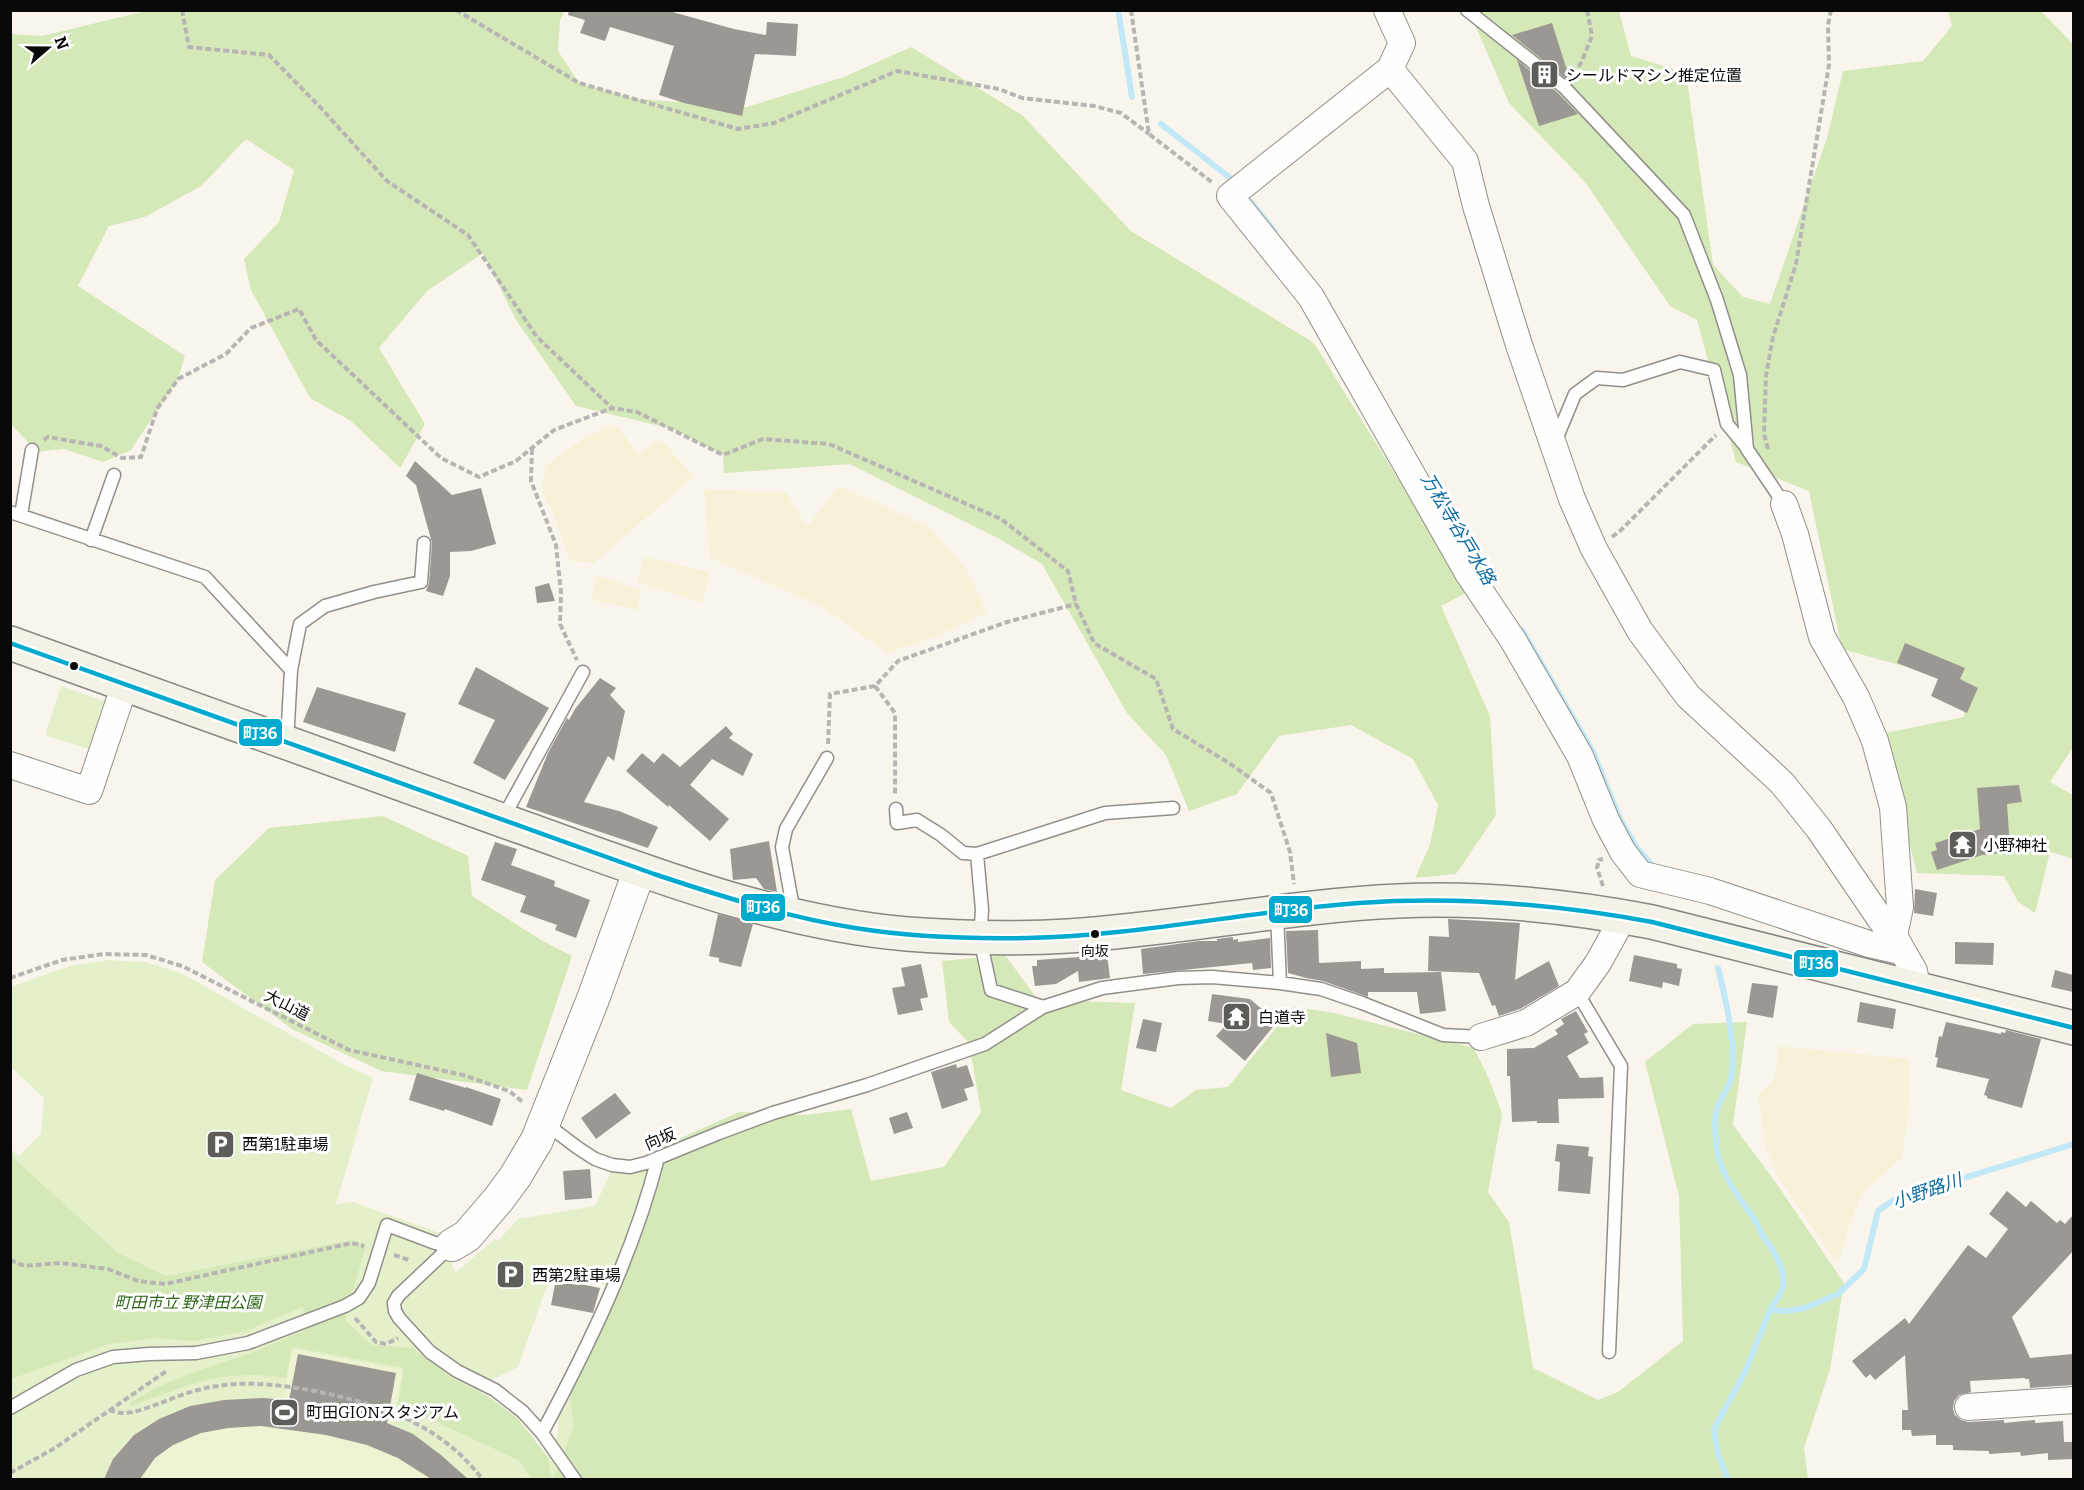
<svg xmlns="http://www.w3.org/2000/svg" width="2084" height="1490" viewBox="0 0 2084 1490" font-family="Bitter,'Noto Sans JP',serif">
<rect width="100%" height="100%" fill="#f9f5ec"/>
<path fill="#f7f1d7" d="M 611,426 L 620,429 L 638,454 L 661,440 L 694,476 L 594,563 L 570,561 L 555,517 L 542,492 L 545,466 L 584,438 Z
M 839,486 L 929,527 L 965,567 L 987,612 L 938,636 L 887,653 L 821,606 L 710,558 L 704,489 L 787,493 L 807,527 Z
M 644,557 L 709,572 L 703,603 L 637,582 Z
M 596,575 L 641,590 L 638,610 L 592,600 Z
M 1779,1046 L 1909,1059 L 1909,1107 L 1902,1157 L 1862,1194 L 1851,1221 L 1839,1260 L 1834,1259 L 1780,1180 L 1766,1149 L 1758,1094 L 1774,1080 Z"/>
<path fill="#e4f0ca" d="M 61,686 L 101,700 L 106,699 L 110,705 L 95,751 L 45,735 Z
M 107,960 L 145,962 L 181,973 L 343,1064 L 373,1078 L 336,1204 L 353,1202 L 442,1234 L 455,1273 L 495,1239 L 498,1241 L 518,1219 L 595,1206 L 611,1172 L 636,1173 L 652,1167 L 641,1205 L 609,1286 L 553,1269 L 518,1367 L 491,1380 L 482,1393 L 518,1419 L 547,1456 L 558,1435 L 558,1412 L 617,1283 L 738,1479 L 11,1479 L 11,1150 L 19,1156 L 41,1134 L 44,1098 L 11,1067 L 10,987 L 70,966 Z"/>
<path fill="#d5e8b7" d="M 150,10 L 565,11 L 560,20 L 558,51 L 579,83 L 637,99 L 747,107 L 844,77 L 911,47 L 1022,115 L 1131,231 L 1314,343 L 1468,592 L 1441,606 L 1490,716 L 1496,815 L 1456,874 L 1415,878 L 1430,845 L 1438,805 L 1413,759 L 1351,725 L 1279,736 L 1237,794 L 1189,811 L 1166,755 L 1127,713 L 1042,564 L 996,537 L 850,464 L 724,473 L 723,455 L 673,429 L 576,406 L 516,320 L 483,253 L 427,291 L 379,348 L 425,424 L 400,468 L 351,421 L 310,398 L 251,290 L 244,259 L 279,222 L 294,170 L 246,139 L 201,186 L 145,217 L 109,226 L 78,286 L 185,356 L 178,379 L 131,450 L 103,462 L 64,449 L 37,452 L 11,424 L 11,34 L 42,36 Z
M 1469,11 L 1619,11 L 1631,56 L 1686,73 L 1713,265 L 1743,297 L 1770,304 L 1827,138 L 1843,71 L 1923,61 L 1952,26 L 1948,11 L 2041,11 L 2073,44 L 2074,746 L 2050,782 L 2073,795 L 2074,859 L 2050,852 L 2035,913 L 2018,902 L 2004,876 L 1917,873 L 1881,734 L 1964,717 L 1964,683 L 1842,649 L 1809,491 L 1736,462 L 1697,320 L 1670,306 L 1585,182 L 1509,103 Z
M 383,816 L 468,856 L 472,896 L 541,940 L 572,956 L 527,1090 L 381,1071 L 292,1029 L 202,962 L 215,880 L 269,828 Z
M 1005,955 L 1038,1000 L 1135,1003 L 1121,1090 L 1171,1108 L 1196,1090 L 1228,1087 L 1293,1007 L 1334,1013 L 1474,1048 L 1490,1081 L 1502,1114 L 1488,1192 L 1509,1222 L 1533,1368 L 1598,1400 L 1618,1392 L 1683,1341 L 1679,1196 L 1645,1062 L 1693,1024 L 1747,1022 L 1733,1125 L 1774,1180 L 1844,1283 L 1830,1369 L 1804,1448 L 1808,1479 L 553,1480 L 574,1426 L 569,1389 L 617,1283 L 663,1146 L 739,1112 L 806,1115 L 851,1109 L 871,1181 L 944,1167 L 981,1112 L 969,1043 L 949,1022 L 942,961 Z
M 10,1155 L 118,1253 L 166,1276 L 352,1240 L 366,1245 L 345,1320 L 372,1345 L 412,1348 L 452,1378 L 491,1398 L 518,1419 L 547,1456 L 552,1479 L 531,1479 L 520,1461 L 398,1404 L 404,1368 L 292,1347 L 286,1378 C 275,1377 264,1375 253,1375 C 211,1374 171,1391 132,1406 L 129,1404 C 168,1378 204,1369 248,1354 C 267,1347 285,1338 304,1331 L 303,1307 L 245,1331 L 194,1341 L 153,1338 L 109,1344 L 11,1379 Z"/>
<path fill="#eef3d4" d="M 293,1349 L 402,1370 L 393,1425 C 420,1438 447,1456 467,1479 L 104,1480 C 107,1473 109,1465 113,1459 C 149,1404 224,1395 283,1400 Z"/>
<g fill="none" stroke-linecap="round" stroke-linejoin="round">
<path stroke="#c0e8f6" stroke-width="6" d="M 1119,15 L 1132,97
M 1161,124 L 1229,177
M 1251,202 L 1275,232
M 1522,630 L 1593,752 L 1620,819 L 1637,848 L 1651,864
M 1718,968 C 1726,1000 1735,1040 1732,1073 C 1730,1088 1723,1094 1718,1106 C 1714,1118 1715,1131 1716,1143 C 1718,1171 1736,1193 1752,1216 C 1757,1222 1759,1230 1763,1236 C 1774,1252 1785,1265 1783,1286 C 1782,1294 1774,1302 1770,1310
M 1728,1480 L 1718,1454 L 1714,1429 L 1746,1370 L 1770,1310 L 1786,1311 L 1805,1308 L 1838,1294 L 1864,1269 L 1878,1211 L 1895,1199 L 2074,1144"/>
</g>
<path fill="#9b9893" d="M 569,10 L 665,10 L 734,29 L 766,35 L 767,22 L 798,24 L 796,56 L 755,54 L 742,116 L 684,103 L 659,95 L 674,46 L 610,27 L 605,41 L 580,33 L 585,20 L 568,15 Z
M 1552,23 L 1571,83 L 1512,35 Z
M 1517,60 L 1558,93 L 1578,114 L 1539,126 Z
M 415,461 L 452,495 L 481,488 L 496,544 L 471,551 L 450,552 L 450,576 L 443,596 L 426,591 L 429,583 L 432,543 L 416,485 L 406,476 Z
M 549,583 L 555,601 L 537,603 L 535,587 Z
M 1905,643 L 1965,668 L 1960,679 L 1978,688 L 1967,713 L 1931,696 L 1938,679 L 1897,663 Z
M 476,667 L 549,708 L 505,780 L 473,763 L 495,720 L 458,704 Z
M 600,678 L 616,688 L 610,695 L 625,711 L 614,761 L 608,756 L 584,802 L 619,811 L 658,827 L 648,848 L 526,807 L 548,753 L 567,718 L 569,720 L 575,709 Z
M 317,687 L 406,713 L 395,752 L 303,722 Z
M 726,726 L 733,734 L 729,738 L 753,754 L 743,776 L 712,759 L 690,785 L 729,819 L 710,841 L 669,805 L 668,807 L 626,771 L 642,753 L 654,763 L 663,753 L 680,767 Z
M 2019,785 L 2022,802 L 2007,804 L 2010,848 L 2004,848 L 2004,853 L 1982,855 L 1937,870 L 1931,852 L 1937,850 L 1935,843 L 1980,829 L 1977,788 Z
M 769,841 L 777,892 L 764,889 L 756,878 L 733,880 L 730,849 Z
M 495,842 L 517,849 L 511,865 L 555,881 L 554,886 L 590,900 L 576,938 L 555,930 L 557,925 L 520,912 L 526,896 L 481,880 Z
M 1915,889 L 1937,893 L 1933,916 L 1914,913 Z
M 718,914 L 753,924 L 741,967 L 719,962 L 719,958 L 709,956 Z
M 1448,919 L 1520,923 L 1515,980 L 1549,961 L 1559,986 L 1520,1009 L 1499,1016 L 1495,1005 L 1492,1006 L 1479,973 L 1428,971 L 1429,936 L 1449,937 Z
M 1318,930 L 1319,963 L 1361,961 L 1361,969 L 1384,968 L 1384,973 L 1441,972 L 1446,1011 L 1420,1014 L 1417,992 L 1368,992 L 1368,997 L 1323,981 L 1306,978 L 1288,973 L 1286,931 Z
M 1233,937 L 1233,940 L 1238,939 L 1238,942 L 1270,938 L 1271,968 L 1253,970 L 1252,963 L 1143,974 L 1141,949 L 1199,941 L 1217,941 L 1217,939 Z
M 1955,942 L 1994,943 L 1993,965 L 1955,964 Z
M 1107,955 L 1110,978 L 1079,982 L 1078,971 L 1056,984 L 1035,986 L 1032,966 L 1037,966 L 1037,960 Z
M 1634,955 L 1677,964 L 1677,968 L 1682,969 L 1679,986 L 1663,982 L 1662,988 L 1629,981 Z
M 921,964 L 928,997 L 920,999 L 923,1010 L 898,1015 L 892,988 L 905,986 L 901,968 Z
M 2055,970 L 2073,975 L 2073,992 L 2051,987 Z
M 1752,983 L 1778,986 L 1773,1018 L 1747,1013 Z
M 1212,994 L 1250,999 L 1277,1022 L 1245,1061 L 1216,1036 L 1227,1024 L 1208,1021 Z
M 1860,1002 L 1896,1009 L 1893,1029 L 1857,1022 Z
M 1576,1011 L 1588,1032 L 1584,1034 L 1589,1043 L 1567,1056 L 1580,1078 L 1603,1077 L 1604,1098 L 1558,1099 L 1559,1123 L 1537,1123 L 1537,1121 L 1512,1122 L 1510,1076 L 1507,1076 L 1507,1049 L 1534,1048 L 1558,1034 L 1555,1030 L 1564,1024 L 1561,1019 Z
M 1143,1019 L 1162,1023 L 1156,1052 L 1136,1048 Z
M 1946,1022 L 2001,1034 L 2001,1032 L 2005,1033 L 2006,1030 L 2041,1039 L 2022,1108 L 1987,1098 L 1987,1096 L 1984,1095 L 1989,1079 L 1936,1067 L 1938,1058 L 1935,1057 L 1939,1036 L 1942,1037 Z
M 1326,1033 L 1357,1043 L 1361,1073 L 1331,1077 Z
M 956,1064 L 957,1068 L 967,1065 L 974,1086 L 964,1089 L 968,1100 L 942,1109 L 931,1072 Z
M 417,1073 L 466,1088 L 466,1087 L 501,1099 L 492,1126 L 445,1109 L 444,1111 L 409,1100 Z
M 615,1093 L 631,1113 L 596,1139 L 581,1118 Z
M 907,1112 L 913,1128 L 894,1134 L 889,1118 Z
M 1557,1144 L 1589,1147 L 1588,1156 L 1593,1157 L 1590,1194 L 1558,1191 L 1560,1162 L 1555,1161 Z
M 590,1169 L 592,1198 L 565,1200 L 563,1171 Z
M 2007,1191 L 2026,1207 L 2031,1201 L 2057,1223 L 2060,1220 L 2065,1224 L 2073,1215 L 2073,1251 L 2012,1317 L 2030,1358 L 2073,1354 L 2073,1385 L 2030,1388 L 2029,1379 L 2025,1379 L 2025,1378 L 1970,1381 L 1971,1392 L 1959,1395 L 1954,1401 L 1953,1409 L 1955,1415 L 1961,1420 L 1968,1422 L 2004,1420 L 2004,1423 L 2035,1420 L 2035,1423 L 2063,1421 L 2064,1442 L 2073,1442 L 2073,1459 L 2048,1460 L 2048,1453 L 2021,1456 L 2020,1452 L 1989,1454 L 1989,1451 L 1953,1450 L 1953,1445 L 1936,1445 L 1936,1435 L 1912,1436 L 1911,1430 L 1902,1430 L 1902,1410 L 1908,1410 L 1905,1355 L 1875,1380 L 1870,1374 L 1866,1378 L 1852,1361 L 1905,1318 L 1909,1324 L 1968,1245 L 1986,1258 L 2008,1229 L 1989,1214 Z
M 556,1279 L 600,1288 L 593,1313 L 551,1305 Z
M 298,1354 L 396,1373 L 387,1423 L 413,1434 L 441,1455 L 468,1479 L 431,1479 L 398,1458 L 367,1445 L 326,1435 L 261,1426 L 228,1428 L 201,1433 L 173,1445 L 155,1458 L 140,1479 L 104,1479 L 113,1459 L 134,1435 L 159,1419 L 190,1406 L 224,1400 L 263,1398 L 289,1400 Z"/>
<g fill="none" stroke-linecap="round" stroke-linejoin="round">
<defs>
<path id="service" d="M 1467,10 L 1564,87 L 1684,215 L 1717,300 L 1740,375 L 1747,449 L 1784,504
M 1555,442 L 1575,394 L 1597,378 L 1623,380 L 1680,362 L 1714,370 L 1727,424 L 1747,448
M 10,512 L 205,577 L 291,670 L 287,742
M 21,515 L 32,450
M 91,540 L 114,475
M 291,670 L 300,624 L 325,606 L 374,592 L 421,582 L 424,543
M 896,809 L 897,823 L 917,820 L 941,835 L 963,853 L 977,854 L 1105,813 L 1173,808
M 503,818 L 583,672
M 977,854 L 982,910 L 980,938 L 991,990 L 1043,1007
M 794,913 L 782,847 L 786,829 L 827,758
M 1277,914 L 1280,983
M 1577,992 L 1621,1066 L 1609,1352
M 545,1123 L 578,1148 L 595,1159 L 612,1165 L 630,1167 L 646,1163 L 719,1133 L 773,1113 L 867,1085 L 985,1044 L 1043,1007 L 1102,988 L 1178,978 L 1212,977 L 1280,983 L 1321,989 L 1362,1003 L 1443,1035 L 1481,1037
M 452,1245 L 398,1296 L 394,1303 L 395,1311 L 399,1318 L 430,1352 L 457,1371 L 495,1390 L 523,1412 L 542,1433 L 575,1480
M 10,1408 L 76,1370 L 113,1357 L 149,1354 L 196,1353 L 248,1343 L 345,1306 L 359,1298 L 369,1283 L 387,1225 L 435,1243 L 452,1245
M 542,1433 C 589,1345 633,1255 658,1158"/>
<path id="minor" d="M 1387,10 L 1402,43 L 1390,69 L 1230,196 L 1311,297 L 1468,573 L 1513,640 L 1580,756 L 1606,820 L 1623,852 L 1640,874 L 1710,891 L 1869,944 L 1901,951
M 1390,69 L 1465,161 L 1476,206 L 1519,345 L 1572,499 L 1594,549 L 1640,631 L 1688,696 L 1782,783 L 1819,829 L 1881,920 L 1894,936 L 1914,971 L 1917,987
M 1784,504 L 1795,534 L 1822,637 L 1856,697 L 1875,741 L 1893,807 L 1900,907 L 1894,936
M 10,765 L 89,791 L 125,684
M 1481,1037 L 1526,1023 L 1577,992 L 1598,963 L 1624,916
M 1968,1407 L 2074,1400"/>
<path id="tertiary" d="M 452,1245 L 467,1236 L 498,1200 L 515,1177 L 537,1140 L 593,999 L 640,869"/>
<path id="secondary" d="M 10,643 C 176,703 341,762 507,822 C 637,868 768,922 907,934 C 960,938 1015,939 1068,936 C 1179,929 1288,906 1398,901 C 1483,897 1569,906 1652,922 L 2074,1028"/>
</defs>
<use href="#service" stroke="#918f8b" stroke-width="15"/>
<use href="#minor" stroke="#918f8b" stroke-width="28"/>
<use href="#tertiary" stroke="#918f8b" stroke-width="34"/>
<use href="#secondary" stroke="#888682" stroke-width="36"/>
<path stroke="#b6b5b4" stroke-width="4" stroke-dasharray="6 3" stroke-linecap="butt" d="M 182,10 L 189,47 L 269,55 L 320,107 L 387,181 L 468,235 L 537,337 L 612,408
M 456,10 L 579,83 L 738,129 L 774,123 L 897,71 L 999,89 L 1022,98 L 1094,106 L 1121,113 L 1149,134
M 1131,10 L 1149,134 L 1213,183
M 1573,74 L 1581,63 L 1592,36 L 1587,10
M 44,440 L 48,437 L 101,446 L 122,458 L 141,457 L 157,409 L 178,379 L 226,354 L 251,328 L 299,309 L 316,340 L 441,458 L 479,477 L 516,461 L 554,430 L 612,408 L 637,412 L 723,455 L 763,439 L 829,444 L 1001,519 L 1068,571 L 1076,604 L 1094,643 L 1156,679 L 1173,729 L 1229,763 L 1271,793 L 1290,852 L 1294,884
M 532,449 L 531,481 L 556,545 L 561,593 L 560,624 L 577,660
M 1768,449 L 1764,434 L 1766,375 L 1773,337 L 1796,264 L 1829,65 L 1828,25 L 1831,10
M 1612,537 L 1620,531 L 1716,435
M 875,686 L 895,713 L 895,795
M 828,744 L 830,694 L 875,686 L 898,661 L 1007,622 L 1076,604
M 1603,886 L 1597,868 L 1599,860 L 1603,859
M 10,978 L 62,960 L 104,954 L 146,955 L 182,966 L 349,1050 L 463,1075 L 509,1091 L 524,1103
M 394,1255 L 409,1260
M 10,1260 L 25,1266 L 61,1263 L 108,1269 L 138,1281 L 165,1284 L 352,1243 L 364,1246
M 355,1318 L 376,1342 L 386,1344 L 398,1338
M 109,1410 C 113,1411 118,1413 122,1413 C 137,1413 152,1406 166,1401 C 183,1394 201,1388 218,1386 C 248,1381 280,1385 309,1390 C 377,1403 439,1422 483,1480
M 10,1473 L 55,1448 L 168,1370"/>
<use href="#service" stroke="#fefefc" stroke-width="12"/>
<use href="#minor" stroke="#fefefc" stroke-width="26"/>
<use href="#tertiary" stroke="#fefefc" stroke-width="32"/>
<use href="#secondary" stroke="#f4f1e6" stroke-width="33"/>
<defs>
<path id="bus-1" d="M 10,643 L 654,874 C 720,896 786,917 855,928 C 911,937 969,939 1027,938 C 1138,936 1248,911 1359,903 C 1458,896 1555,904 1652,922 L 2074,1028"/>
</defs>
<use href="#bus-1" stroke="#fff" stroke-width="9"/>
<use href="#bus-1" stroke="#00a9ce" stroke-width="4.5"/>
</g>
<defs>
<symbol id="building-square" viewBox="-11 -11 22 22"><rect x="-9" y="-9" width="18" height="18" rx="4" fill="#5d5c58" stroke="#fff"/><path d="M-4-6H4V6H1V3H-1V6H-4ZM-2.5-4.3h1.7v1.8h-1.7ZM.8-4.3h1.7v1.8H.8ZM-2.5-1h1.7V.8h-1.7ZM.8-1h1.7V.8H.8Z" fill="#fff"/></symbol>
<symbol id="temple-square" viewBox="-11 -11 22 22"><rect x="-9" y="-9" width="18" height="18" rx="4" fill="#5d5c58" stroke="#fff"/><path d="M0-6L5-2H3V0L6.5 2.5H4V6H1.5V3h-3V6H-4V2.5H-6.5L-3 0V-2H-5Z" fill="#fff"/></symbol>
<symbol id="parking-square" viewBox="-11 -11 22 22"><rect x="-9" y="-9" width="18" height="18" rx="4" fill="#5d5c58" stroke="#fff"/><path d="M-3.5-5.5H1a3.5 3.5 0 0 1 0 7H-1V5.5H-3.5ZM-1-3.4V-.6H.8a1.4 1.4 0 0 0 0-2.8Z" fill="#fff"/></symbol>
<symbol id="stadium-square" viewBox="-11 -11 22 22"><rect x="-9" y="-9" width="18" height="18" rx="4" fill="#5d5c58" stroke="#fff"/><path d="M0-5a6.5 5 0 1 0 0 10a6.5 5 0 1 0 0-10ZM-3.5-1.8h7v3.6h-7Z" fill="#fff"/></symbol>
</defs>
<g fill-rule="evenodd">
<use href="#building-square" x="1528" y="58" width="33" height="33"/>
<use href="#temple-square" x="1946" y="828" width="33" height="33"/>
<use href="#temple-square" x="1220" y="1000" width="33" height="33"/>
<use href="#parking-square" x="204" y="1128" width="33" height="33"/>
<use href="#parking-square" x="494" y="1258" width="33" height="33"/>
<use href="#stadium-square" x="268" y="1396" width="33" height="33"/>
</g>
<g fill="#090909" stroke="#fff" stroke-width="2">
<circle cx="74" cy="666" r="5"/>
<circle cx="1095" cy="934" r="5"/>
</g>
<g text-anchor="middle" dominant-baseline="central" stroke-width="6" stroke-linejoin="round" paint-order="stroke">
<g font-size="14" fill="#090909" stroke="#fff">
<text x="1095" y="951">向坂</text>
</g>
<g font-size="16" fill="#090909" stroke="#fff" text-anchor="start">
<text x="1566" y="75">シールドマシン推定位置</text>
<text x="1983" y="845">小野神社</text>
<text x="1258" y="1017">白道寺</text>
<text x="242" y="1144">西第1駐車場</text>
<text x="532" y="1275">西第2駐車場</text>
<text x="306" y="1412">町田GIONスタジアム</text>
</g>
<g font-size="16" fill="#090909" stroke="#fff">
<text transform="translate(287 1005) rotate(27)">大山道</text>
<text transform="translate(660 1139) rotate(-23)">向坂</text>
</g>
<g font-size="16" font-style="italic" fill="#2d6417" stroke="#fff">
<text x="188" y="1302">町田市立 野津田公園</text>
</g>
<g font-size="18" font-style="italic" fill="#0c6da1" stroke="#fff">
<text transform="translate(1458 529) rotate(59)">万松寺谷戸水路</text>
<text transform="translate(1927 1191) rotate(-19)">小野路川</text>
</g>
</g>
<g stroke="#fff" stroke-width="2">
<rect x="238" y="718" width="45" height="29" rx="6" fill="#00a9ce"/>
<rect x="740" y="893" width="46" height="29" rx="6" fill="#00a9ce"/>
<rect x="1268" y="895" width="45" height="29" rx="6" fill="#00a9ce"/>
<rect x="1793" y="949" width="46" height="29" rx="6" fill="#00a9ce"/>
</g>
<g font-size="16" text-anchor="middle" font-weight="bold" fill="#fff">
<text x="260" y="739">町36</text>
<text x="763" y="913">町36</text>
<text x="1291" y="916">町36</text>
<text x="1816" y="969">町36</text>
</g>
<rect width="2084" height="1490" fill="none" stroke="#090909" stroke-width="24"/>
<g transform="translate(48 48) rotate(70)" stroke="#ffffff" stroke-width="4.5" paint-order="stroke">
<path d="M0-4.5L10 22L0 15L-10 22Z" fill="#090909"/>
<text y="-9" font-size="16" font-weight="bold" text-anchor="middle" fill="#090909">N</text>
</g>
</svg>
